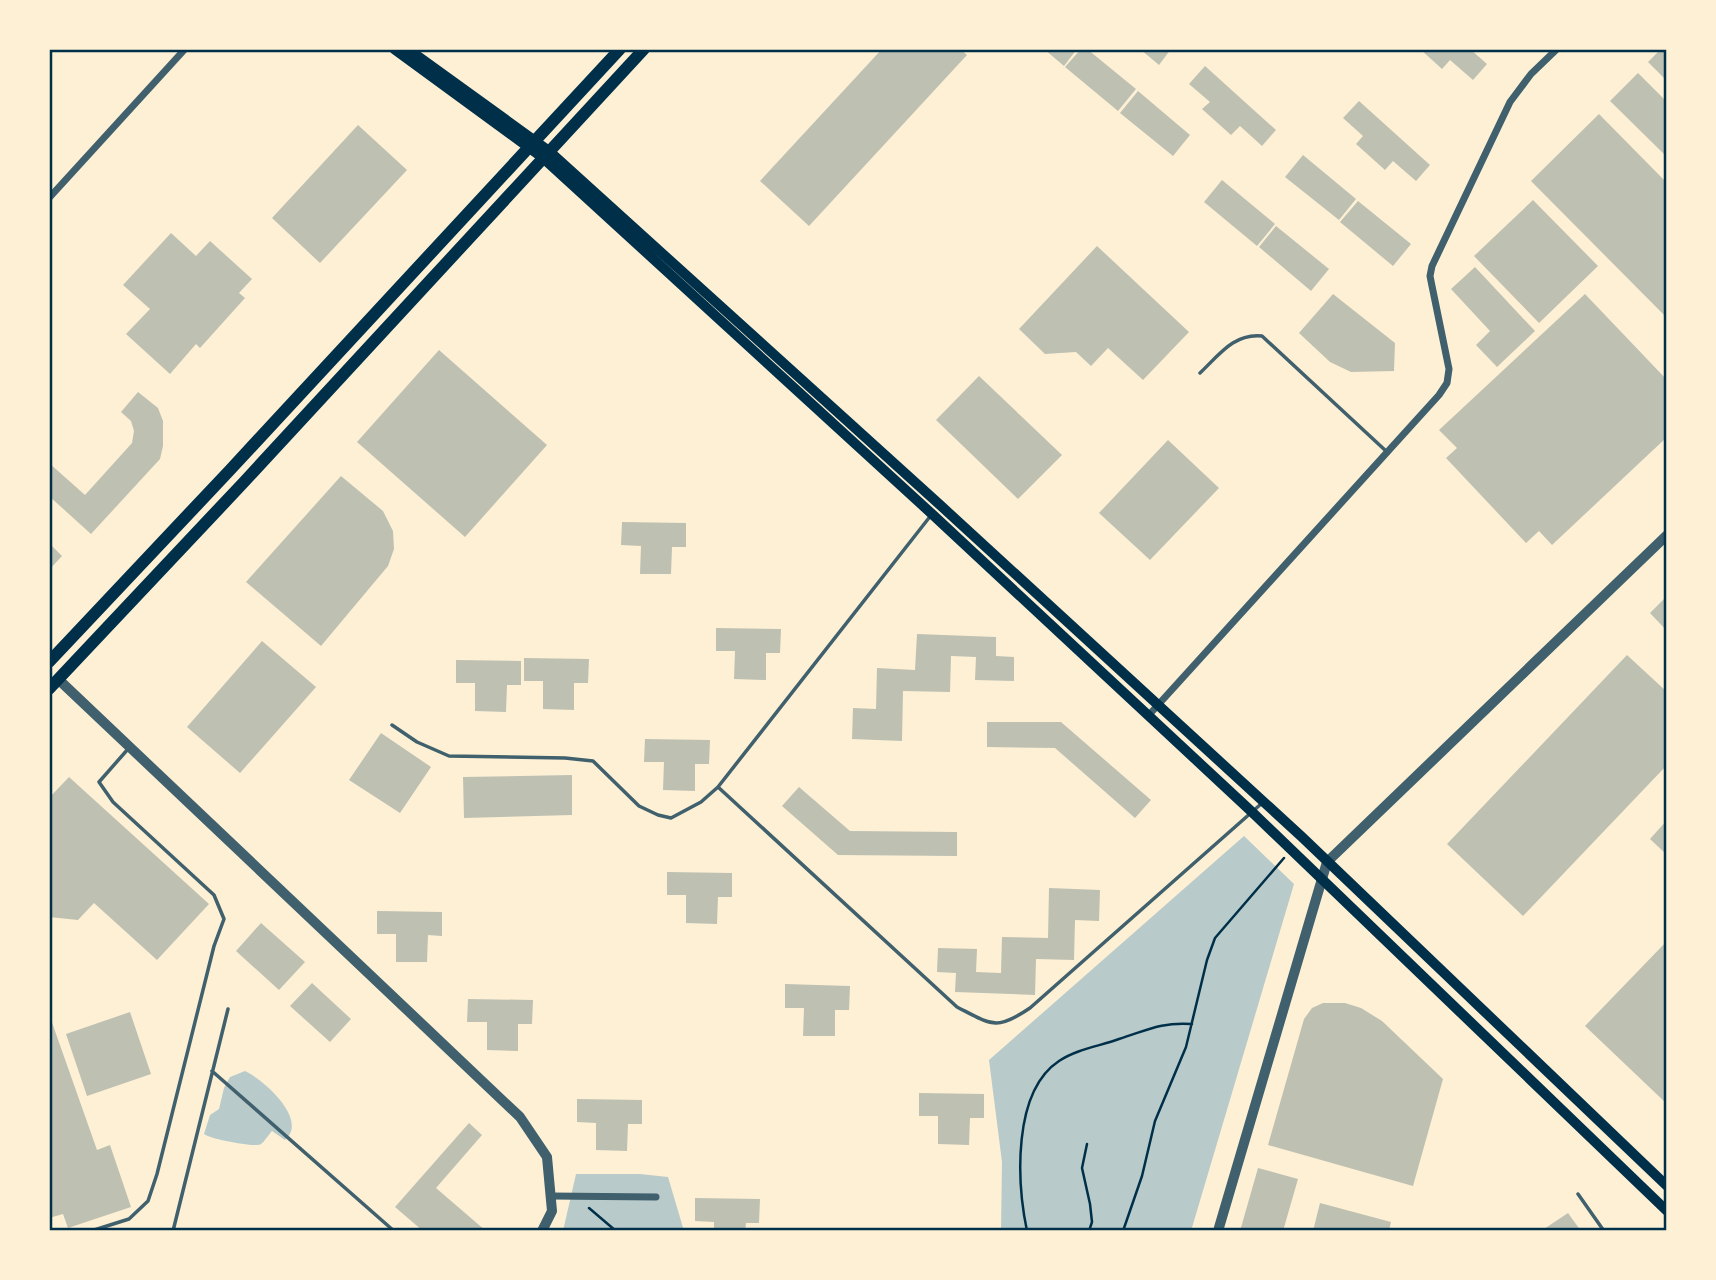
<svg xmlns="http://www.w3.org/2000/svg" width="1716" height="1280" viewBox="0 0 1716 1280" font-family="'Golos Text',sans-serif">
<rect width="100%" height="100%" fill="#fdf0d5"/>
<path fill="#b9caca" d="M 1244,836 L 1294,884 L 1191,1231 L 1001,1231 L 1002,1162 L 989,1060 Z
M 245,1071 C 264,1080 309,1120 285,1140 L 272,1131 C 269,1134 265,1141 261,1144 C 256,1148 210,1139 204,1134 L 210,1115 L 219,1109 L 224,1088 L 230,1077 Z
M 576,1174 L 640,1174 L 668,1177 L 684,1231 L 563,1231 Z"/>
<path fill="#bec0b2" d="M 882,49 L 960,49 L 967,55 L 809,226 L 760,181 Z
M 1044,49 L 1077,49 L 1064,66 Z
M 1081,49 L 1087,49 L 1136,89 L 1118,111 L 1065,67 Z
M 1140,49 L 1171,49 L 1159,65 Z
M 1420,49 L 1470,49 L 1487,64 L 1473,80 L 1450,60 L 1442,69 Z
M 1661,49 L 1667,49 L 1667,81 L 1648,62 Z
M 1205,66 L 1276,130 L 1262,146 L 1240,126 L 1231,135 L 1202,109 L 1210,102 L 1189,84 Z
M 1638,73 L 1667,102 L 1667,157 L 1610,101 Z
M 1138,91 L 1190,135 L 1173,156 L 1120,113 Z
M 1359,101 L 1430,165 L 1416,181 L 1393,161 L 1385,170 L 1356,144 L 1363,136 L 1343,118 Z
M 1599,114 L 1667,183 L 1667,318 L 1531,181 Z
M 358,125 L 407,170 L 320,263 L 272,218 Z
M 1303,155 L 1356,199 L 1339,220 L 1285,177 Z
M 1222,180 L 1275,224 L 1257,246 L 1204,202 Z
M 1533,200 L 1598,266 L 1539,323 L 1474,256 Z
M 1358,201 L 1411,244 L 1393,266 L 1340,222 Z
M 1276,226 L 1329,269 L 1311,291 L 1259,247 Z
M 171,233 L 196,256 L 210,241 L 252,279 L 239,293 L 245,298 L 200,348 L 196,344 L 170,374 L 126,334 L 150,309 L 123,285 Z
M 1097,246 L 1189,332 L 1143,380 L 1108,348 L 1091,366 L 1076,352 L 1045,354 L 1019,329 Z
M 1475,267 L 1535,331 L 1497,367 L 1476,345 L 1490,331 L 1451,289 Z
M 1333,294 L 1395,343 L 1394,371 L 1351,372 L 1330,362 L 1299,333 Z
M 1585,294 L 1667,380 L 1667,437 L 1552,545 L 1539,531 L 1526,543 L 1446,458 L 1457,448 L 1439,430 Z
M 439,350 L 547,445 L 465,537 L 357,442 Z
M 979,376 L 1062,455 L 1018,499 L 936,420 Z
M 138,392 L 158,408 L 163,421 L 163,446 L 160,459 L 91,534 L 49,496 L 49,463 L 85,495 L 132,443 L 134,431 L 131,421 L 121,412 Z
M 1168,440 L 1219,488 L 1150,560 L 1099,513 Z
M 341,476 L 383,511 L 393,531 L 394,549 L 388,566 L 321,646 L 246,582 Z
M 622,522 L 686,523 L 686,547 L 672,547 L 671,574 L 640,574 L 641,546 L 621,545 Z
M 49,543 L 62,556 L 49,570 Z
M 1667,596 L 1667,631 L 1650,613 Z
M 716,628 L 781,629 L 780,653 L 766,653 L 766,680 L 734,679 L 735,651 L 716,651 Z
M 917,634 L 996,637 L 996,656 L 1014,657 L 1014,681 L 975,680 L 976,657 L 951,656 L 950,692 L 903,691 L 902,741 L 852,739 L 853,708 L 876,709 L 877,668 L 915,670 Z
M 262,641 L 316,687 L 240,773 L 187,727 Z
M 1627,655 L 1667,692 L 1667,765 L 1523,916 L 1447,844 Z
M 524,658 L 589,659 L 588,683 L 574,683 L 574,710 L 543,709 L 543,681 L 524,681 Z
M 456,660 L 521,661 L 521,685 L 507,685 L 506,712 L 475,711 L 475,683 L 456,683 Z
M 987,722 L 1061,722 L 1151,800 L 1135,818 L 1055,748 L 987,747 Z
M 381,733 L 431,767 L 400,813 L 349,780 Z
M 645,739 L 710,740 L 709,764 L 695,764 L 695,791 L 663,790 L 664,762 L 644,762 Z
M 572,775 L 572,815 L 464,818 L 463,777 Z
M 69,777 L 209,904 L 157,960 L 94,903 L 78,920 L 49,917 L 49,798 Z
M 799,787 L 850,831 L 957,832 L 957,856 L 838,855 L 782,806 Z
M 1667,820 L 1667,855 L 1650,839 Z
M 667,872 L 732,873 L 732,897 L 718,897 L 717,924 L 686,923 L 686,895 L 667,895 Z
M 1049,888 L 1100,890 L 1099,921 L 1075,920 L 1074,960 L 1036,959 L 1035,995 L 955,992 L 956,973 L 937,972 L 938,948 L 977,949 L 976,972 L 1001,973 L 1002,937 L 1048,938 Z
M 377,911 L 442,912 L 442,936 L 428,935 L 427,962 L 396,962 L 396,934 L 377,934 Z
M 261,923 L 305,962 L 279,990 L 236,951 Z
M 1667,941 L 1667,1104 L 1585,1026 Z
M 312,983 L 351,1019 L 330,1042 L 290,1006 Z
M 785,984 L 850,986 L 849,1010 L 835,1010 L 835,1036 L 803,1036 L 804,1008 L 785,1008 Z
M 468,999 L 533,1000 L 532,1024 L 518,1024 L 518,1051 L 487,1050 L 487,1022 L 467,1022 Z
M 1323,1003 L 1345,1003 L 1361,1008 L 1382,1021 L 1443,1079 L 1413,1186 L 1268,1145 L 1304,1019 L 1312,1008 Z
M 130,1012 L 151,1074 L 87,1096 L 66,1034 Z
M 49,1014 L 97,1150 L 110,1145 L 131,1207 L 68,1228 L 63,1214 L 49,1218 Z
M 919,1093 L 984,1094 L 984,1118 L 970,1118 L 969,1145 L 938,1144 L 938,1116 L 919,1116 Z
M 577,1099 L 642,1100 L 642,1124 L 628,1124 L 627,1151 L 596,1150 L 596,1123 L 577,1122 Z
M 469,1123 L 482,1135 L 436,1188 L 486,1231 L 423,1231 L 395,1207 Z
M 1258,1168 L 1298,1179 L 1283,1231 L 1240,1231 Z
M 695,1198 L 760,1199 L 759,1223 L 746,1223 L 745,1231 L 714,1231 L 714,1222 L 695,1221 Z
M 1320,1203 L 1391,1222 L 1389,1231 L 1313,1231 Z
M 1568,1213 L 1581,1231 L 1541,1231 Z"/>
<g fill="none" stroke-linecap="round" stroke-linejoin="round">
<path stroke="#003049" stroke-width="2.5" d="M 1087,1144 L 1082,1168 L 1090,1204 L 1092,1222 L 1089,1231
M 589,1208 L 616,1231
M 1027,1231 C 1017,1183 1012,1092 1059,1061 C 1077,1049 1100,1046 1119,1039 C 1148,1030 1160,1022 1192,1024
M 1123,1231 L 1142,1176 L 1155,1121 L 1186,1047 L 1207,960 L 1215,938 L 1284,858"/>
<path stroke="#3f606c" stroke-width="3.5" d="M 1200,373 C 1219,355 1234,333 1262,336 L 1386,451
M 392,725 L 417,742 L 449,756 L 565,758 L 593,761 L 639,806 L 658,815 L 671,818 L 701,802 L 718,787 L 932,514
M 718,787 L 957,1007 C 992,1025 996,1031 1030,1008 L 1261,804
M 212,1071 L 394,1231
M 1578,1194 L 1604,1231
M 91,1231 L 129,1219 L 148,1201 L 157,1174 L 214,946 L 224,919 L 214,895 L 113,802 L 99,782 L 128,749
M 173,1231 L 228,1009"/>
<path stroke="#3f606c" stroke-width="7" d="M 49,198 L 185,49
M 1148,716 L 1439,395 L 1447,383 L 1449,369 L 1432,286 L 1430,276 L 1432,266 L 1510,102 L 1531,74 L 1557,49
M 551,1196 L 656,1197"/>
<path stroke="#3f606c" stroke-width="10" d="M 58,679 L 520,1117 L 547,1157 L 552,1211 L 542,1231
M 1218,1231 L 1327,862 L 1667,535"/>
<path stroke="#003049" stroke-width="10" d="M 394,49 L 543,158 L 932,514 L 1252,812 L 1667,1211
M 408,49 L 549,151 L 939,504 L 1302,837 L 1667,1186"/>
<path stroke="#003049" stroke-width="12" d="M 49,662 L 230,470 L 620,49
M 49,689 L 244,482 L 644,49"/>
</g>
<rect width="1716" height="1280" fill="none" stroke="#fdf0d5" stroke-width="102"/>
<rect x="51" y="51" width="1614" height="1178" fill="none" stroke="#003049" stroke-width="2.5"/>
</svg>
